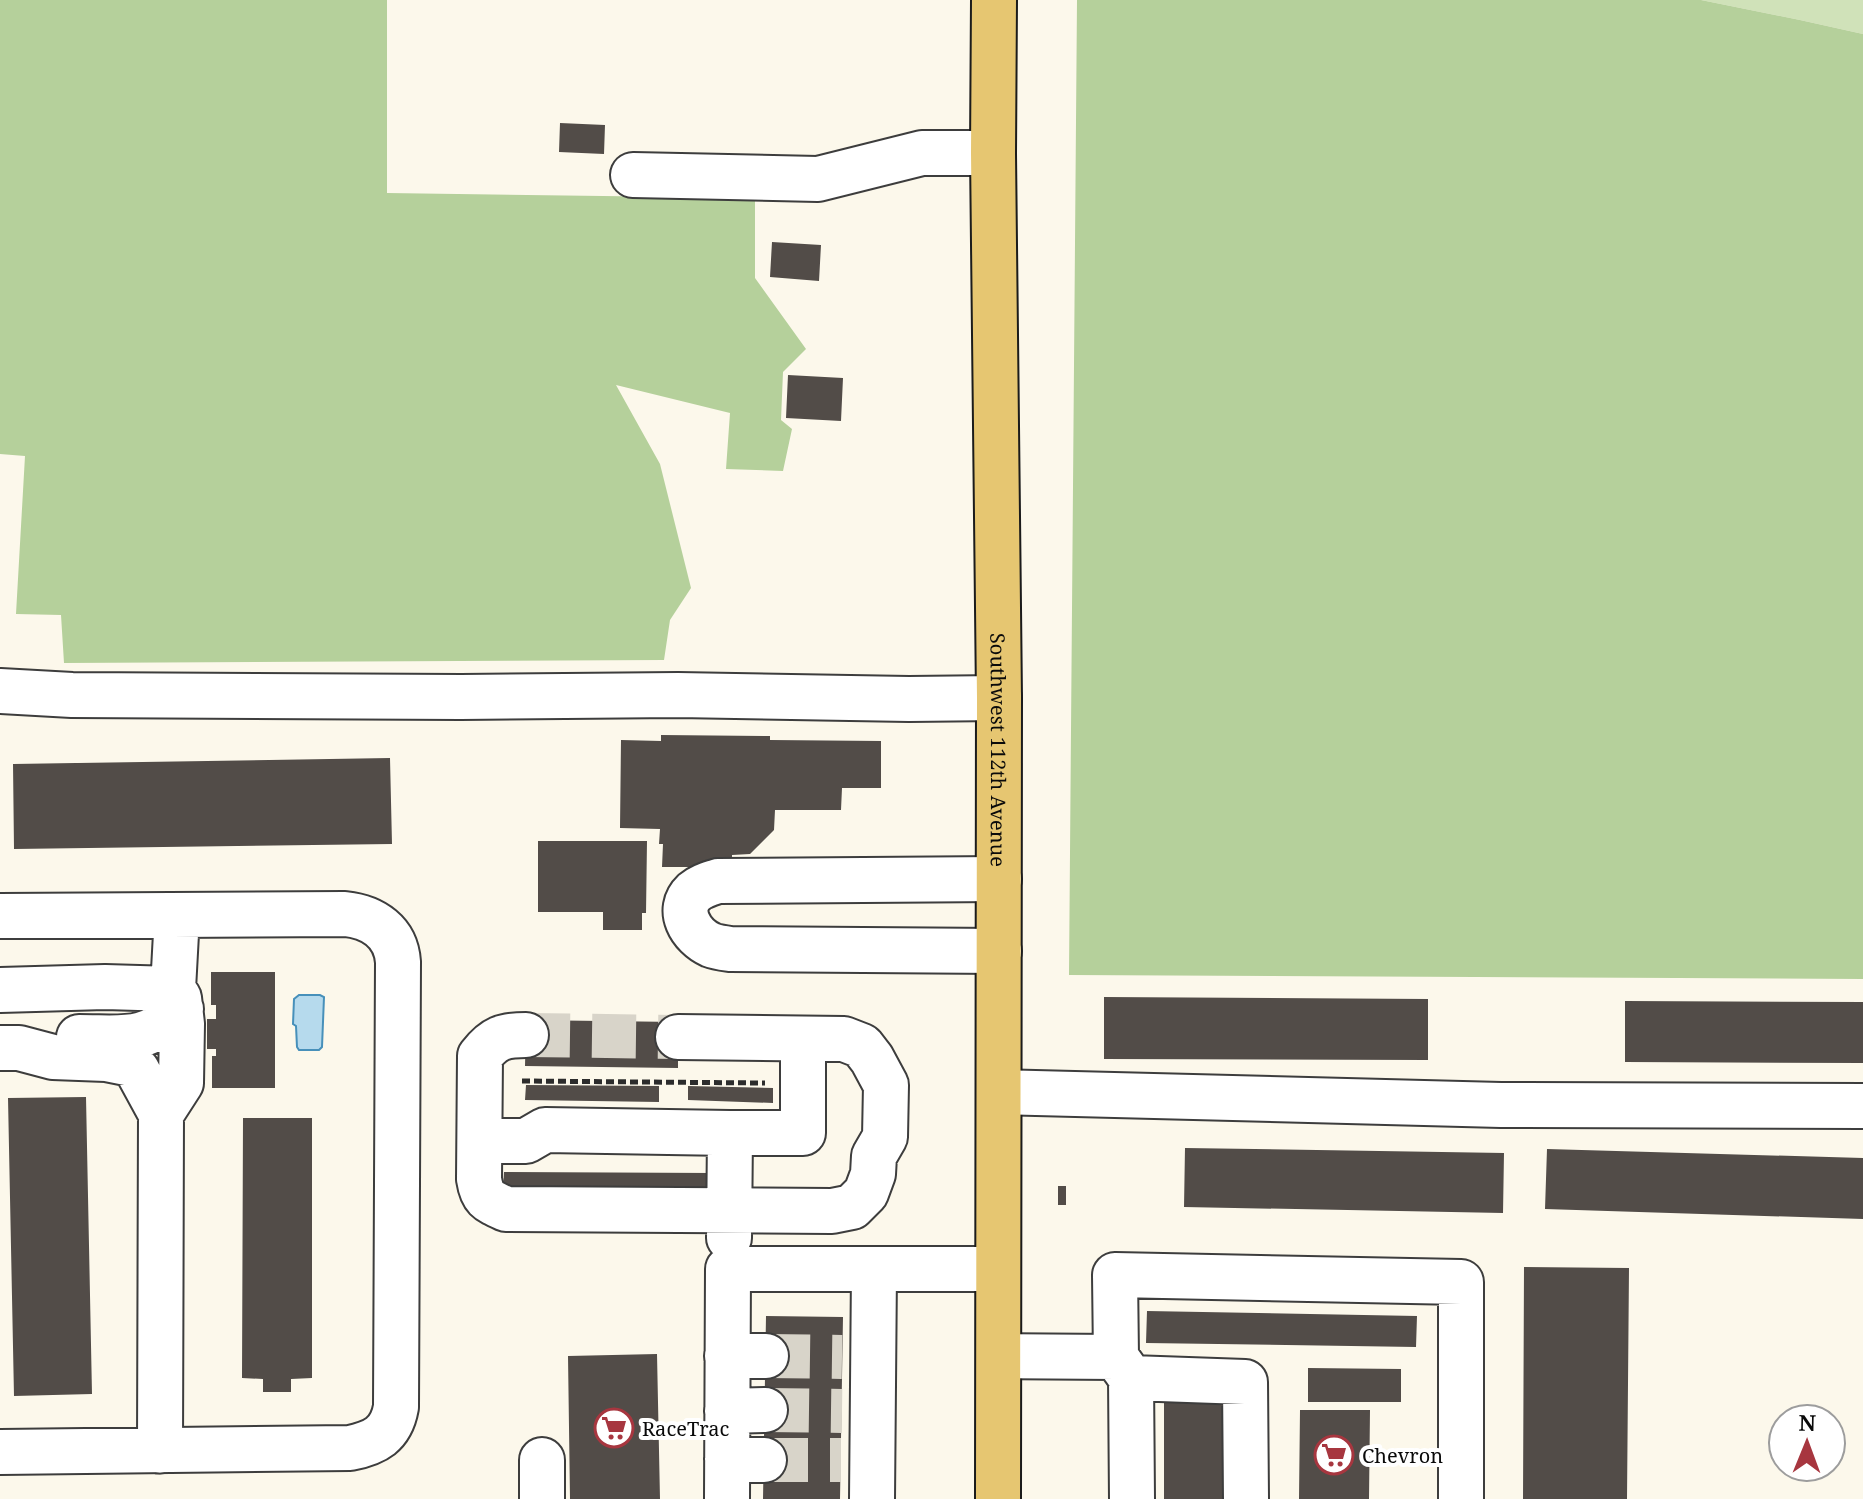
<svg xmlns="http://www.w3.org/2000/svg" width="1863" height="1499" viewBox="0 0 1863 1499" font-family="'Noto Serif',serif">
<rect width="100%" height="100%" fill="#fcf8eb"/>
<path fill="#d0e2b9" d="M 1701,0 L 1863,0 L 1863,34 L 1800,20 Z"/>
<path fill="#b5d09b" d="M 0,0 L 387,0 L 387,193 L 755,198 L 755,278 L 806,349 L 783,372 L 781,420 L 792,429 L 783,471 L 726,469 L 730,413 L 616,385 L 660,464 L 691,588 L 670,620 L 664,660 L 64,663 L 61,615 L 16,614 L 25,456 L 0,454 Z
M 1077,0 L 1701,0 L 1800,20 L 1863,34 L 1863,979 L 1069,975 Z"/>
<path fill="#b6daed" stroke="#4790ba" stroke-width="2" d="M 299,995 L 320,995 L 324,997 L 322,1047 L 319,1050 L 299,1050 L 297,1047 L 296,1026 L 293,1024 L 294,999 Z"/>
<path fill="#524c48" d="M 560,123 L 605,125 L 604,154 L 559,152 Z
M 772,242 L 821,245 L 819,281 L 770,277 Z
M 788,375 L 843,378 L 841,421 L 786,418 Z
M 661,735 L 770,736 L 770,740 L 881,741 L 881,788 L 842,788 L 841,810 L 775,810 L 774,830 L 750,854 L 732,855 L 732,858 L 722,867 L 662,867 L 663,844 L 659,844 L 660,829 L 620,828 L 621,740 L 661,741 Z
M 390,758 L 392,844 L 14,849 L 13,764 Z
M 538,841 L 647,841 L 646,913 L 642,913 L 642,930 L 603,930 L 603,912 L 538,912 Z
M 211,972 L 275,972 L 275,1088 L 212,1088 L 212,1056 L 216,1056 L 216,1049 L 207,1049 L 207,1019 L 216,1019 L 216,1005 L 211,1005 Z
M 1104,997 L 1428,999 L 1428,1060 L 1104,1059 Z
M 1625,1001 L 1863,1002 L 1863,1063 L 1625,1062 Z
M 526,1020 L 678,1022 L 678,1068 L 525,1066 Z
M 526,1085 L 659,1086 L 659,1102 L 525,1100 Z
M 688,1086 L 773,1088 L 773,1103 L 688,1100 Z
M 86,1097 L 92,1394 L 14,1396 L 8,1098 Z
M 243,1118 L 312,1118 L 312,1378 L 291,1379 L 291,1392 L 263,1392 L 263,1379 L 242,1378 Z
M 1185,1148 L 1504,1153 L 1503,1213 L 1184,1207 Z
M 1547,1149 L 1863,1158 L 1863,1219 L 1545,1209 Z
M 504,1172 L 714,1173 L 714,1190 L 503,1189 Z
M 1058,1186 L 1066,1186 L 1066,1205 L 1058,1205 Z
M 1524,1267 L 1629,1268 L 1627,1499 L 1523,1499 Z
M 1147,1311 L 1417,1316 L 1416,1347 L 1146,1343 Z
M 766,1316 L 843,1317 L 840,1499 L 763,1499 Z
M 657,1354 L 660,1499 L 570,1499 L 568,1356 Z
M 1308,1368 L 1401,1369 L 1401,1402 L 1308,1402 Z
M 1164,1401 L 1226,1402 L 1225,1499 L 1164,1499 Z
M 1300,1410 L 1370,1410 L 1369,1499 L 1299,1499 Z"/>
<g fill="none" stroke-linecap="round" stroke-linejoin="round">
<path stroke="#d8d4c9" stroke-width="44" stroke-dasharray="44 22" stroke-linecap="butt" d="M 526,1035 L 678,1037
M 766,1356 L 842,1357
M 765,1410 L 842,1411
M 764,1460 L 841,1460"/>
<defs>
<path id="minor" d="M 633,175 L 818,179 L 922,153 L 993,153
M 0,691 L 72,695 L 461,697 L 678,695 L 909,699 L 999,698
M 0,916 L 345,914 C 373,917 396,932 398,962 L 396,1407 C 391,1435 375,1443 350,1448 L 0,1452
M 999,951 L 730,949 C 723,948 716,947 711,945 C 691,936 675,910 694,892 C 701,886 709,884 718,881 L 999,879
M 173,989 L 177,915
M 0,990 L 105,987 L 173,989 L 179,998 L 182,1024 L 181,1083 L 161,1114
M 526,1035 C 503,1035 494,1038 480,1056 L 479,1179 C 482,1199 488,1201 506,1209 L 832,1211 L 852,1207 L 866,1193 L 873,1174 L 874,1156 L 885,1137 L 886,1085 L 872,1059 L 862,1046 L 844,1039 L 678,1037
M 79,1037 C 125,1037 146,1044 181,1009
M 0,1048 L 19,1048 L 53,1057 L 106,1059 L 131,1064 L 137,1070 L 161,1114 L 160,1451
M 999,1092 L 1501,1105 L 1863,1106
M 480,1141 L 526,1141 L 545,1130 L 730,1133
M 729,1238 L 730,1133 L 803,1133 L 803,1039
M 727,1356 L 766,1356
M 999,1356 L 1116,1357 L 1131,1378 L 1245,1382 L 1246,1499
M 1116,1357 L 1115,1275 L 1461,1282 L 1461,1499
M 1131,1378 L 1132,1499
M 727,1411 L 765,1410
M 727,1459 L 764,1460
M 542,1499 L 542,1460
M 727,1499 L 728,1269 L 998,1269
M 872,1499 L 874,1270"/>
<g id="major">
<path id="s1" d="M 994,0 L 993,153 L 999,698 L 998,1499"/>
</g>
</defs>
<use href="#minor" stroke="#3d3d3d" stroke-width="48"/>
<use href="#major" stroke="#1b1b1b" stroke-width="48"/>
<path stroke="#2c2c2c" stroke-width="5" stroke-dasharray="8 4" stroke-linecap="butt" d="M 522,1081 L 765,1083"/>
<use href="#minor" stroke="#fff" stroke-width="44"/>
<use href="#major" stroke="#e6c671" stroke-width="44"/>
</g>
<defs>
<symbol id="supermarket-ring" viewBox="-11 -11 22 22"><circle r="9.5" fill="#fff" stroke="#a7363f" stroke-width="1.5"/><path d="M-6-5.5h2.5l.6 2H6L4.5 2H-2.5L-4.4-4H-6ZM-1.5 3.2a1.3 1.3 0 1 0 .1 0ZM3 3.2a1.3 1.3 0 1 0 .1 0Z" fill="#a7363f"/></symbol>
</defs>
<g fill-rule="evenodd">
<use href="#supermarket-ring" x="592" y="1406" width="44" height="44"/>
<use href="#supermarket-ring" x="1312" y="1433" width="44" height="44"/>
</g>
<g text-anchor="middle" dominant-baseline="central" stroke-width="8" stroke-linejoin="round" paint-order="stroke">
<g font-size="20" fill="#0a0a0a" stroke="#fff">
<text stroke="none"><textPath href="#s1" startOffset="750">Southwest 112th Avenue</textPath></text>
</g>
<g font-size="20" fill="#0a0a0a" stroke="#fff" text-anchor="start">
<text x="642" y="1428">RaceTrac</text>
<text x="1362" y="1455">Chevron</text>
</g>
</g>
<g transform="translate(1807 1443) rotate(1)"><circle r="38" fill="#ffffff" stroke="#9d9d9d" stroke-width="2"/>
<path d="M0-6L14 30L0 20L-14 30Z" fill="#a7363f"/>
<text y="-12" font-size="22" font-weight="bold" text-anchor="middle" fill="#0a0a0a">N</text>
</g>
</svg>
